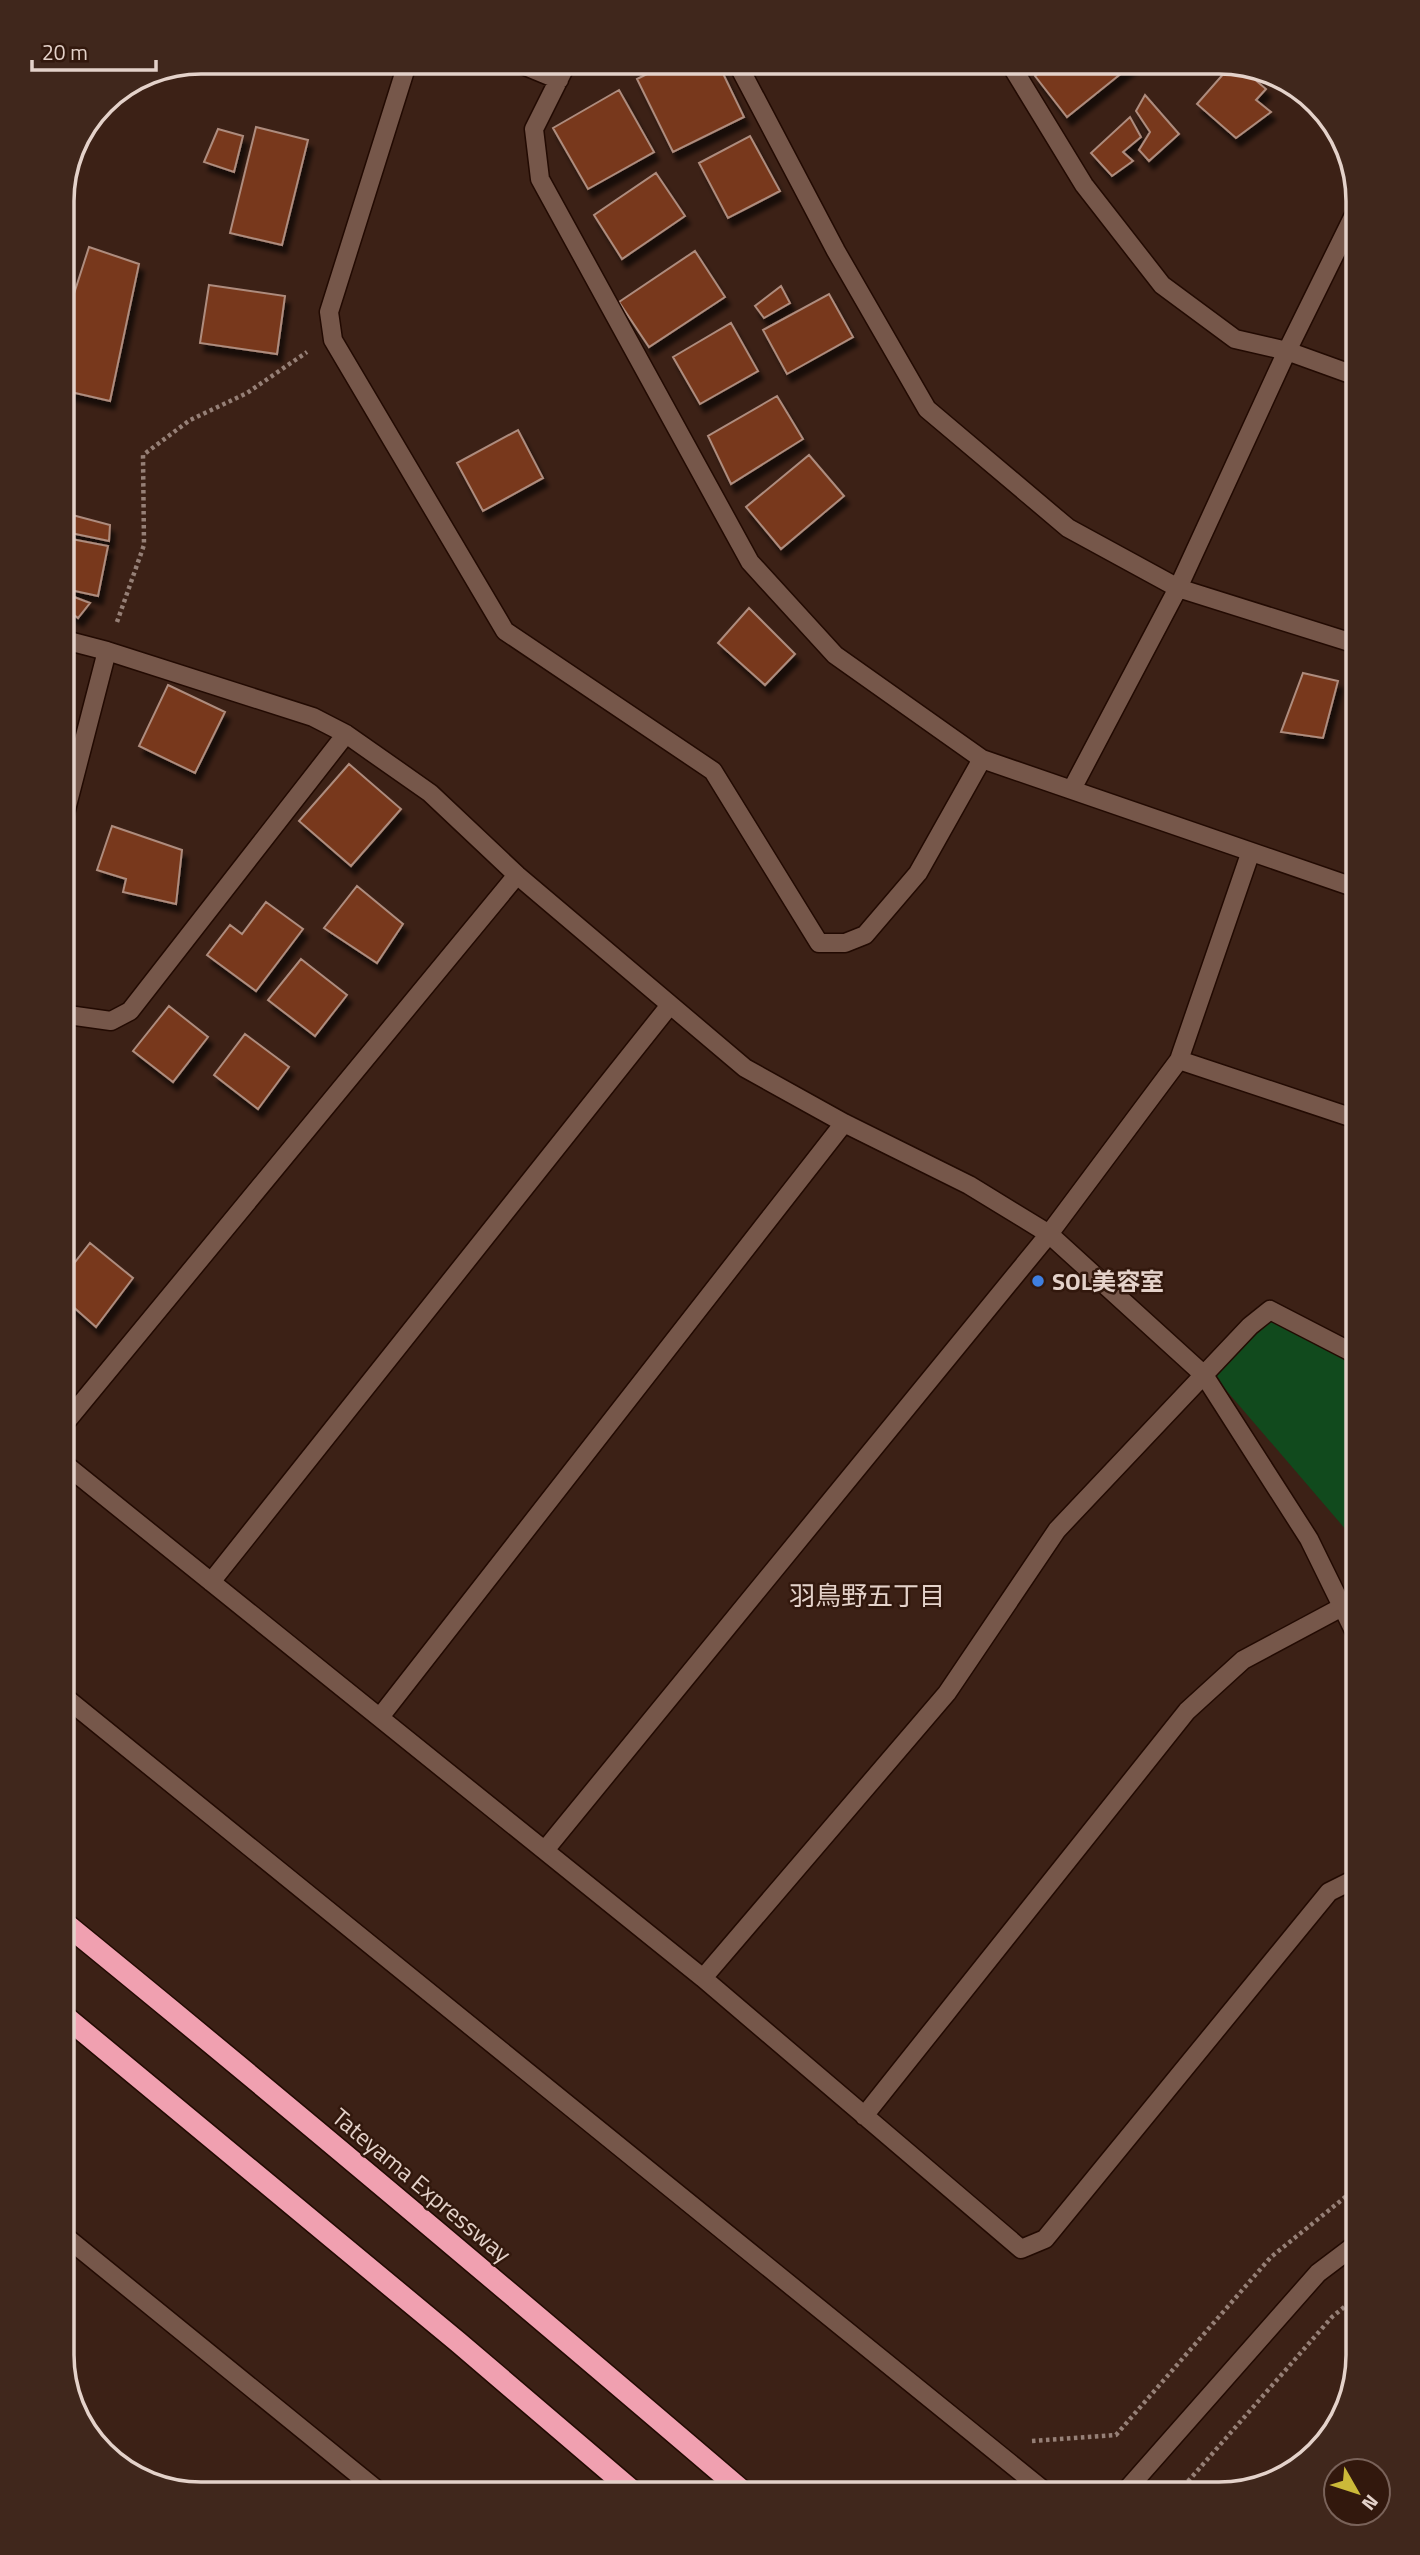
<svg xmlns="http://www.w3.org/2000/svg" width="1420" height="2555" viewBox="0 0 1420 2555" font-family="'Titillium Web','Noto Sans JP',sans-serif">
<defs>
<filter id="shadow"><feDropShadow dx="4.5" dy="8" stdDeviation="2" flood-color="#0009"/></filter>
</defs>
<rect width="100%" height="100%" fill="#3c2116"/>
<path fill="#114a1d" d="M 1271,1320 L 1359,1366 L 1359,1545 L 1213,1375 Z"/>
<path fill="#78391c" stroke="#ae8c7e" stroke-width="2" filter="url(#shadow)" d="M 673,61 L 717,61 L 744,117 L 673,152 L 637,79 Z
M 1054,62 L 1131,62 L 1133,64 L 1067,117 L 1035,76 Z
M 1233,63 L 1239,66 L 1266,89 L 1256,100 L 1271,112 L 1236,138 L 1197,104 Z
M 619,90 L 654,152 L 588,189 L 553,128 Z
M 1145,95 L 1179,134 L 1149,161 L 1139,150 L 1150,132 L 1136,111 Z
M 1130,117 L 1141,137 L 1123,152 L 1133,161 L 1112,176 L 1091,153 Z
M 256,127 L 308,140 L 282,245 L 230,233 Z
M 218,129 L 243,136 L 234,172 L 204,162 Z
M 750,136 L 780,191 L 728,218 L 699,163 Z
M 656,173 L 685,216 L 622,259 L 594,215 Z
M 89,247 L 139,264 L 110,401 L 62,390 L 62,331 Z
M 695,251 L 725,297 L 649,347 L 619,302 Z
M 209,285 L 285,296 L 277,354 L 200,343 Z
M 781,286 L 790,303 L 764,318 L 755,306 Z
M 829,294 L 853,337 L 787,374 L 763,330 Z
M 731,323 L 758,371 L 700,404 L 673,357 Z
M 777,396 L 803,439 L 731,484 L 708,436 Z
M 518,430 L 543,478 L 483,511 L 457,463 Z
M 809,455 L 844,496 L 781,549 L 746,507 Z
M 61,512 L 110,525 L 109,541 L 61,531 Z
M 61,537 L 108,546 L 98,596 L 61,588 Z
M 61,592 L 90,603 L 78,618 L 61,605 Z
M 749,608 L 795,654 L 765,685 L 718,643 Z
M 1303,673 L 1338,681 L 1323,738 L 1281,732 Z
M 168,685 L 225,712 L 195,773 L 139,746 Z
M 349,764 L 401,809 L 351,866 L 299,821 Z
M 112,826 L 182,850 L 176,904 L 123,892 L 126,879 L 97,870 Z
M 357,886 L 403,924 L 377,963 L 324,928 Z
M 266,902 L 303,929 L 256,991 L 207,955 L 230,925 L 242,934 Z
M 301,959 L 347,995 L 315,1036 L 268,1000 Z
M 169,1006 L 208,1037 L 173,1082 L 133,1051 Z
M 245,1034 L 289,1067 L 258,1109 L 214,1075 Z
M 90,1243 L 133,1278 L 96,1327 L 61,1296 L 61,1280 Z"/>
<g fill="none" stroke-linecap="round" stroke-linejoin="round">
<defs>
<path id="street" d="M 408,61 L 329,312 L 333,340 L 505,631 L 713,771 L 819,943 L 845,943 L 865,935 L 918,873 L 982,759
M 513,61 L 559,80
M 568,61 L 534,129 L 540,179 L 750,562 L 835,655 L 982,759 L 1359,889
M 736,61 L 836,251 L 927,409 L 1068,528 L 1178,588 L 1359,645
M 1009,62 L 1084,185 L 1162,285 L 1235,339 L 1287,351 L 1359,377
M 61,639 L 107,651 L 313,717 L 346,734 L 430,793 L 517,875 L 745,1068 L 844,1123 L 969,1185 L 1049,1234 L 1204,1375 L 1309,1539 L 1359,1641
M 1072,789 L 1178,588 L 1287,351 L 1359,205
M 61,829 L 107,651
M 61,1014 L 111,1021 L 130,1011 L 346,734
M 1179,1060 L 1359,1120
M 61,1428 L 517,875
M 61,1461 L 703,1978 L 1021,2249 L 1045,2239 L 1329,1892 L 1359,1877
M 211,1582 L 670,1005
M 61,1694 L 1048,2494
M 380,1717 L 844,1123
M 545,1850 L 1049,1234 L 1179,1060 L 1250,854
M 703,1978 L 947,1693 L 1057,1530 L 1250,1326 L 1270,1310 L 1359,1356
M 864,2116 L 1187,1711 L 1243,1660 L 1342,1607
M 61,2233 L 382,2494"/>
<path id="secondary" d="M 1123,2494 L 1318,2273 L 1359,2242"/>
<path id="highway" d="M 61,1920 C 292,2108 519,2300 746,2494
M 61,2013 L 458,2342 L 636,2494"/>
</defs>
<use href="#street" stroke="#220a02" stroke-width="21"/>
<use href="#secondary" stroke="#220a02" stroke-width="21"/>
<use href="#highway" stroke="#220a02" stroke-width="24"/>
<path stroke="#968077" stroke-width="4.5" stroke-dasharray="3.5 3.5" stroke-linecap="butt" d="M 117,622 L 144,545 L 143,455 L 190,420 L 247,393 L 307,352
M 1032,2441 L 1116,2435 L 1271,2257 L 1359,2186
M 1184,2494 L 1184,2486 L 1332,2317 L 1359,2295"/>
<use href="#street" stroke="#76574a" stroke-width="18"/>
<use href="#secondary" stroke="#76574a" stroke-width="18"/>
<use href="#highway" stroke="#f0a0b0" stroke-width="21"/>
</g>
<circle fill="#3f7fe0" stroke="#32180d" stroke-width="2.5" cx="1038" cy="1281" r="7"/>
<g text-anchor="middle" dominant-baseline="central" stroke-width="5" stroke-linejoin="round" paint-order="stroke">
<g font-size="24" font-weight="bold" fill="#e4d2ca" stroke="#32180d" text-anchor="start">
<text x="1052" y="1281">SOL美容室</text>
</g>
<g font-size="24" fill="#e4d2ca" stroke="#32180d">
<text transform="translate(422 2185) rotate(40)">Tateyama Expressway</text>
</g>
<g font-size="26" fill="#e4d2ca" stroke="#32180d">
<text x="867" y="1595">羽鳥野五丁目</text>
</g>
</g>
<path d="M0 0H1420V2555H0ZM201 74H1219A127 127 0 0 1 1346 201V2355A127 127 0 0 1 1219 2482H201A127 127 0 0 1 74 2355V201A127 127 0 0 1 201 74Z" fill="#40271c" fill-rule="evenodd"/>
<path fill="none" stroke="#e4d2ca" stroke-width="3.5" d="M201 74H1219A127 127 0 0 1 1346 201V2355A127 127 0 0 1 1219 2482H201A127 127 0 0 1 74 2355V201A127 127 0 0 1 201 74Z"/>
<g transform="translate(1357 2492) rotate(129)"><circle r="33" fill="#32180d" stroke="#796259" stroke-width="2"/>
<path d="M0-5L12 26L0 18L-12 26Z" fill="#cbb939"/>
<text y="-10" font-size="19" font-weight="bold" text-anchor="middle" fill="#e4d2ca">N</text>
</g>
<path d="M32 60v10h124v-10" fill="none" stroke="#e4d2ca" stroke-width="3.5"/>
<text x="42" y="60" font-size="21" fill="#e4d2ca" stroke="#32180d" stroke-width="5" paint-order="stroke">20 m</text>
</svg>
